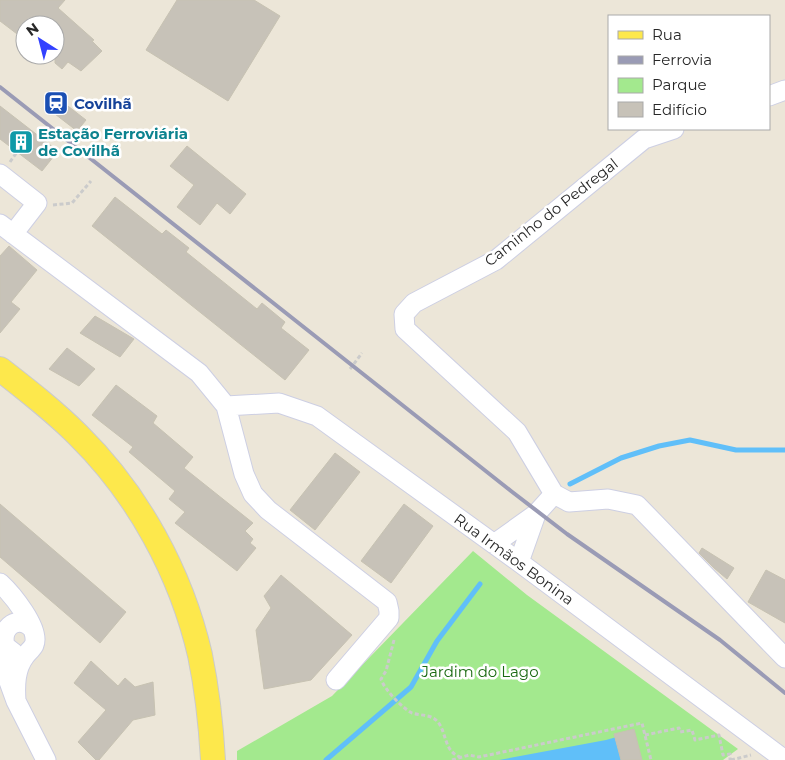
<svg xmlns="http://www.w3.org/2000/svg" width="785" height="760" viewBox="0 0 785 760" font-family="Montserrat,sans-serif">
<rect width="100%" height="100%" fill="#ece6d8"/>
<path fill="#a3e98e" d="M 473,551 L 527,595 L 738,749 L 723,760 L 237,760 L 237,751 L 332,696 Z"/>
<path fill="#60bff9" d="M 634,732 L 641,760 L 499,760 L 606,740 Z"/>
<g fill="none" stroke-linecap="round" stroke-linejoin="round">
<path stroke="#60bff9" stroke-width="5" d="M 570,484 L 621,458 L 659,446 L 690,440 L 736,450 L 785,450
M 326,760 L 411,687 L 437,641 L 480,584"/>
</g>
<path fill="#c7c2b8" stroke="#c7c2b2" d="M 0,0 L 65,0 L 58,8 L 94,40 L 92,41 L 102,51 L 81,71 L 68,62 L 62,69 L 55,63 L 55,25 L 25,25 L 25,40 L 0,21 Z
M 177,0 L 254,0 L 280,16 L 228,101 L 146,50 Z
M 64,103 L 86,120 L 77,131 L 55,114 Z
M 0,106 L 58,151 L 42,171 L 0,139 Z
M 187,146 L 246,194 L 230,214 L 217,203 L 200,225 L 177,207 L 194,185 L 170,166 Z
M 115,197 L 162,234 L 166,230 L 189,248 L 186,252 L 257,309 L 262,303 L 285,322 L 281,328 L 309,350 L 285,380 L 92,226 Z
M 9,246 L 37,270 L 11,302 L 20,309 L 0,333 L 0,256 Z
M 95,316 L 134,339 L 120,357 L 80,333 Z
M 67,348 L 95,369 L 79,386 L 49,369 Z
M 116,385 L 157,416 L 153,423 L 193,457 L 184,468 L 253,523 L 245,531 L 253,539 L 250,543 L 256,548 L 237,571 L 175,523 L 185,512 L 169,499 L 175,491 L 129,452 L 133,447 L 92,415 Z
M 335,453 L 360,472 L 315,530 L 290,510 Z
M 0,504 L 126,612 L 100,643 L 0,557 Z
M 404,504 L 433,526 L 391,583 L 361,561 Z
M 702,548 L 734,568 L 727,579 L 714,568 L 699,553 Z
M 766,570 L 785,580 L 785,623 L 748,602 Z
M 281,575 L 352,635 L 311,680 L 264,689 L 256,630 L 271,608 L 264,596 Z
M 91,661 L 118,686 L 125,678 L 135,687 L 153,682 L 155,715 L 133,720 L 99,760 L 96,760 L 78,742 L 106,710 L 74,683 Z
M 634,729 L 642,760 L 621,760 L 614,734 Z"/>
<g fill="none" stroke-linecap="round" stroke-linejoin="round">
<defs>
<path id="minor" d="M 769,96 L 785,90
M 0,174 L 37,203 L 13,234
M 0,224 L 199,373 L 226,406 L 244,474 L 253,494 L 268,510 L 387,602 L 389,611 L 389,618 L 336,680
M 226,406 L 279,403 L 317,416 L 519,562 L 785,760
M 554,494 L 517,432 L 405,329 L 404,314 L 414,303 L 496,260 L 644,139 L 674,129
M 554,494 L 569,502 L 608,499 L 637,505 L 785,658
M 494,544 L 536,514 L 554,494
M 519,562 L 536,514
M 0,583 C 11,593 41,629 34,645 C 32,649 28,652 25,656 C 15,669 15,686 16,701
M 5,646 L 8,679 L 16,701 L 46,760
M 14,653 L 5,646 C 0,626 19,614 33,629"/>
<path id="major" d="M 0,369 C 27,390 54,411 78,435 C 138,494 181,573 200,655 C 207,689 211,725 213,760"/>
</defs>
<use href="#minor" stroke="#cdcfe3" stroke-width="21"/>
<use href="#major" stroke="#cbcbcb" stroke-width="26"/>
<path stroke="#cbcbcb" stroke-width="3" stroke-dasharray="4 2.5" stroke-linecap="butt" d="M 10,162 L 17,152
M 53,205 L 72,203 L 91,181
M 350,369 L 362,353
M 394,640 L 386,671 L 381,679 C 384,689 402,708 412,713 C 421,716 431,714 438,722 C 447,734 444,751 460,757
M 645,735 L 679,728 L 680,732 L 692,730 L 695,740 L 719,735 L 723,755 L 730,754 L 730,760
M 452,760 L 469,755 L 479,757 L 642,723 L 651,760
M 731,760 L 751,755"/>
<use href="#minor" stroke="#fff" stroke-width="19"/>
<use href="#major" stroke="#fde84c" stroke-width="24"/>
<path stroke="#9a9bb5" stroke-width="4" d="M 0,87 L 511,491 L 567,534 L 720,640 L 785,693"/>
</g>
<defs>
<symbol id="station-square" viewBox="-11 -11 22 22"><rect x="-9" y="-9" width="18" height="18" rx="4" fill="#1a4fb4" stroke="#fff"/><path d="M-3-6H3Q5-6 5-4V2Q5 4 3 4L4.5 6H3L1.5 4h-3L-3 6H-4.5L-3 4Q-5 4-5 2V-4Q-5-6-3-6ZM-3.5-4v3h7v-3ZM-3.5 1v1.5H-2V1ZM2 1v1.5H3.5V1Z" fill="#fff"/></symbol>
<symbol id="building-square" viewBox="-11 -11 22 22"><rect x="-9" y="-9" width="18" height="18" rx="4" fill="#0f9aa8" stroke="#fff"/><path d="M-4-6H4V6H1V3H-1V6H-4ZM-2.5-4.3h1.7v1.8h-1.7ZM.8-4.3h1.7v1.8H.8ZM-2.5-1h1.7V.8h-1.7ZM.8-1h1.7V.8H.8Z" fill="#fff"/></symbol>
</defs>
<g fill-rule="evenodd">
<use href="#station-square" x="42" y="89" width="28" height="28"/>
<use href="#building-square" x="7" y="128" width="28" height="28"/>
</g>
<g text-anchor="middle" dominant-baseline="central" stroke-width="5" stroke-linejoin="round" paint-order="stroke">
<g font-size="15" font-weight="bold" fill="#164399" stroke="#fff" text-anchor="start">
<text x="74" y="103">Covilhã</text>
</g>
<g font-size="15" font-weight="bold" fill="#0d838f" stroke="#fff" text-anchor="start">
<text x="38" y="133">Estação Ferroviária<tspan x="38" dy="17">de Covilhã</tspan></text>
</g>
<g font-size="15" fill="#282828" stroke="#fff">
<text transform="translate(551 212) rotate(-38)">Caminho do Pedregal</text>
<text transform="translate(514 559) rotate(36)">Rua Irmãos Bonina</text>
</g>
<g font-size="15" fill="#1b6a13" stroke="#fff">
<text x="480" y="671">Jardim do Lago</text>
</g>
</g>
<rect x="608" y="15" width="162" height="115" fill="#ffffff" stroke="#a9a9a9"/>
<rect x="618" y="31" width="25" height="8" fill="#fde84c" stroke="#a9a9a9"/>
<text x="652" y="40" font-size="15" fill="#282828">Rua</text>
<rect x="618" y="56" width="25" height="8" fill="#9a9bb5" stroke="#a9a9a9"/>
<text x="652" y="65" font-size="15" fill="#282828">Ferrovia</text>
<rect x="618" y="78" width="25" height="15" fill="#a3e98e" stroke="#a9a9a9"/>
<text x="652" y="90" font-size="15" fill="#282828">Parque</text>
<rect x="618" y="102" width="25" height="15" fill="#c7c2b8" stroke="#a9a9a9"/>
<text x="652" y="115" font-size="15" fill="#282828">Edifício</text>
<g transform="translate(40 40) rotate(324)"><circle r="24" fill="#ffffff" stroke="#a9a9a9"/>
<path d="M0-4L9 19L0 12L-9 19Z" fill="#3241ff"/>
<text y="-8" font-size="14" font-weight="bold" text-anchor="middle" fill="#282828">N</text>
</g>
</svg>
